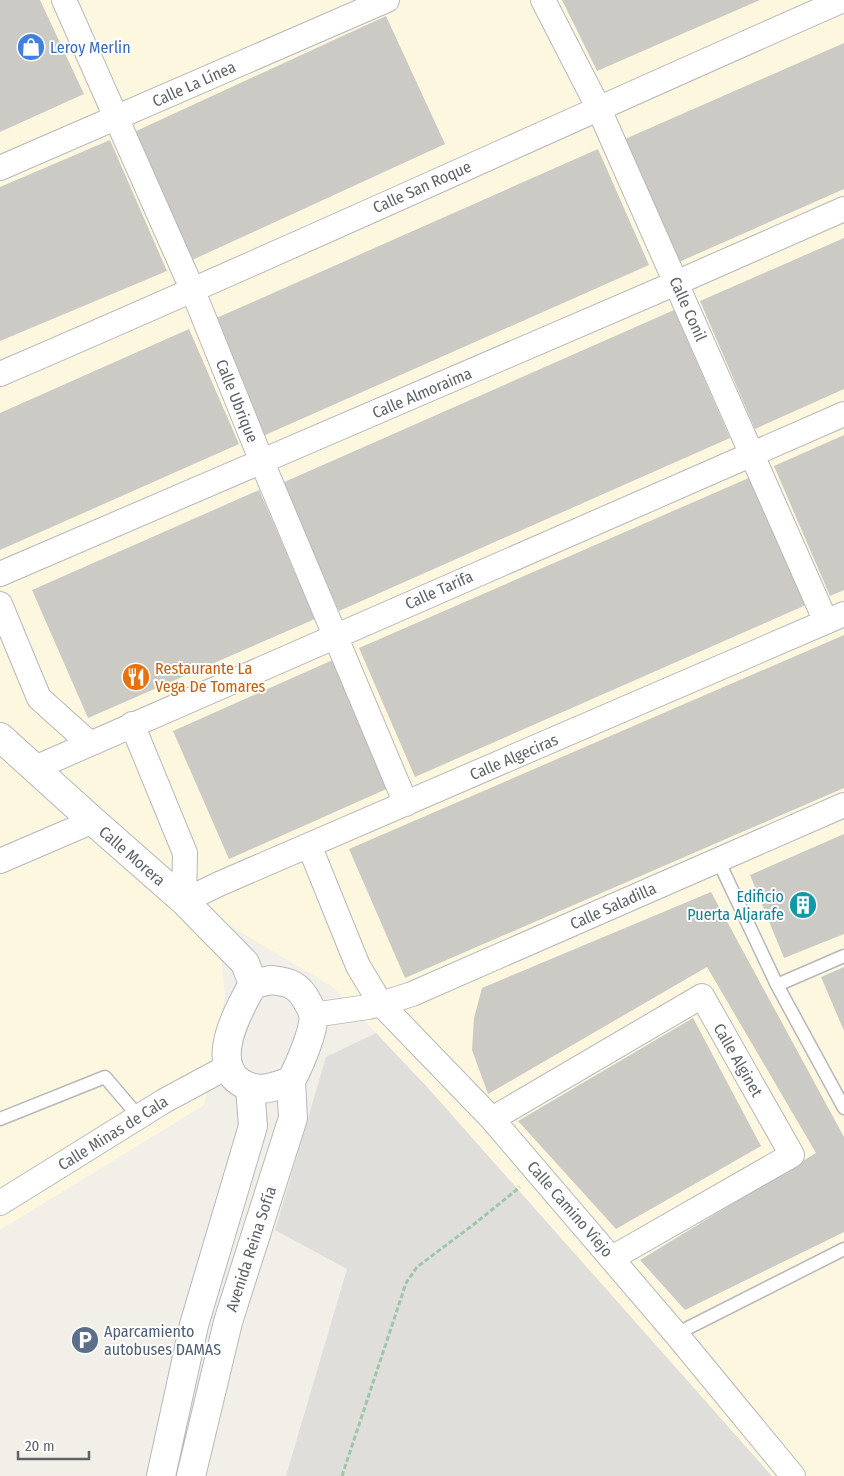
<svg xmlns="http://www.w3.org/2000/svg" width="844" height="1476" viewBox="0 0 844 1476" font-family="'Fira Sans Condensed',sans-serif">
<rect width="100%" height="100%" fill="#f1efe8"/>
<path fill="#fef7e0" d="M 0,0 L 844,0 L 844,1476 L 771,1476 L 427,1087 L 333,987 L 217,918 L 225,996 L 204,1105 L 0,1230 Z"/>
<path fill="#e0deda" d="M 376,1033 L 427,1087 L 772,1476 L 286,1476 L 347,1269 L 275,1230 L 326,1057 Z"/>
<path fill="#cccac5" d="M 0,0 L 40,0 L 84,94 L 0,132 Z
M 562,0 L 760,0 L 597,71 Z
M 386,16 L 445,144 L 190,261 L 134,132 Z
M 844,43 L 844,189 L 679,262 L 625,139 Z
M 110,140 L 167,271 L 0,341 L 0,187 Z
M 598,149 L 649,265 L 263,436 L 212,320 Z
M 844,238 L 844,389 L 755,429 L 700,301 Z
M 674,310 L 730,438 L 339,611 L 282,483 Z
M 189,329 L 239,444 L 0,550 L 0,413 Z
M 844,435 L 844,590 L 830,596 L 774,466 Z
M 751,477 L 806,605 L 415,777 L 359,648 Z
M 259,490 L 315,619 L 88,718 L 32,590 Z
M 844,635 L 844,788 L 405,978 L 349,849 Z
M 335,659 L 391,787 L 229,859 L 173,731 Z
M 844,834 L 844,934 L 784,958 L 750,875 Z
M 711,892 L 844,1137 L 844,1232 L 685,1310 L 640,1260 L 816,1153 L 707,967 L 488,1094 L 472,1050 L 474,1018 L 482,988 Z
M 844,967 L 844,1031 L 821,977 Z
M 693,1018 L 761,1146 L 616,1229 L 518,1121 Z"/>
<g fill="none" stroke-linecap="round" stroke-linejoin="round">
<defs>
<path id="service" d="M 718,860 L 777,985 L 844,1108
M 777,985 L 844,956
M 0,1119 L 105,1077 L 139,1117
M 676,1334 L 844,1249"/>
<path id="minor" d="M 64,0 L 193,291 L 262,462 L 406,804
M 543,0 L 598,107 L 826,622
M 0,168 L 387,0
M 0,374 C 282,253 561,124 843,0
M 0,574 L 676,283 L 844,209
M 0,604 L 39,698 L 89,743
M 132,724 L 185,853 L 184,901 L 219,884 L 844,614
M 35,768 L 844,414
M 309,845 L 358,966 L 381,1004 L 412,994 L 844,805
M 0,861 L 93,821
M 313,1015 L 368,1007 L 381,1004 L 492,1119 L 676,1334 L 793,1476
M 492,1119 L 702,996 L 792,1155 L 612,1258
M 0,1203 L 164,1101 L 227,1067"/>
<path id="tertiary" d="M 0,737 L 93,821 L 184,901 L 245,963 L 253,984
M 271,980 C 290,982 299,985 308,1003 C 310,1006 312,1010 313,1014 C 316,1028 298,1068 291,1081 C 271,1088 259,1094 240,1082 C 209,1061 240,1007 253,984 Z
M 161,1476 L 194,1325 L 253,1126 L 250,1088
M 191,1476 L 228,1322 L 293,1118 L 291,1081"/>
</defs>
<use href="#service" stroke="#b5b8bc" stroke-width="15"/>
<use href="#minor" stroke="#b5b8bc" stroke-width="26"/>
<use href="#tertiary" stroke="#b5b8bc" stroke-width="30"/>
<path stroke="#9cc7a9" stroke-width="3" stroke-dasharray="5 2.5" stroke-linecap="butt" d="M 342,1476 L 406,1283 L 417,1267 L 473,1225 L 520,1187"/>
<use href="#service" stroke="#fff" stroke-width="12"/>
<use href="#minor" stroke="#fff" stroke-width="24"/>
<use href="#tertiary" stroke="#fff" stroke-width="28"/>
</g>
<defs>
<symbol id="shop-disc" viewBox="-11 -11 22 22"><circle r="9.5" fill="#3f7fe0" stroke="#fff"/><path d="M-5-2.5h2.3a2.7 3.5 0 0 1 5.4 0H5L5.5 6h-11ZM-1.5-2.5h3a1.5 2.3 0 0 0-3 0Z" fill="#fff"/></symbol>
<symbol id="restaurant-disc" viewBox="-11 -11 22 22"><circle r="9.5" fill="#e8710a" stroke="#fff"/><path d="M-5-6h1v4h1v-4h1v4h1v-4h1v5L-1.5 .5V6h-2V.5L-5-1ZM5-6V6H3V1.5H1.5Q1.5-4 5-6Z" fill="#fff"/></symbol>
<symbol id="building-disc" viewBox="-11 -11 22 22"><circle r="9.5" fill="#0f9aa8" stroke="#fff"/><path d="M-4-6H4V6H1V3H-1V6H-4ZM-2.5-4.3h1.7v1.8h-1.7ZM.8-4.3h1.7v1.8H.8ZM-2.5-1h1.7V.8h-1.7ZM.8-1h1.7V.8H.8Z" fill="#fff"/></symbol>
<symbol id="parking-disc" viewBox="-11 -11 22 22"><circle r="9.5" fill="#5c6f8a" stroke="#fff"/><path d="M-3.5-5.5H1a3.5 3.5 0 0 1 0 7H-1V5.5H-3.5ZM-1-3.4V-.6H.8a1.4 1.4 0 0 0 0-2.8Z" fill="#fff"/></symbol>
</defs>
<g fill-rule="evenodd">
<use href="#shop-disc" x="15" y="31" width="32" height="32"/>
<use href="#restaurant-disc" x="120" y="661" width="32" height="32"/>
<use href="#building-disc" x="787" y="889" width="32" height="32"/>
<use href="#parking-disc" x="69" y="1324" width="32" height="32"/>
</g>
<g text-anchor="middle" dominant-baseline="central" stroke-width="4" stroke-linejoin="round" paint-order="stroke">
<g font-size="16" fill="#366cbe" stroke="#fff" text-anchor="start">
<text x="50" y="47">Leroy Merlin</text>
</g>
<g font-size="16" fill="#5f6368" stroke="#fff">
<text transform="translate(194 84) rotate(-24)">Calle La Línea</text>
<text transform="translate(422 187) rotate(-24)">Calle San Roque</text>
<text transform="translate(688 309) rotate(66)">Calle Conil</text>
<text transform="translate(422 393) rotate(-23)">Calle Almoraima</text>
<text transform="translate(237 401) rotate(68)">Calle Ubrique</text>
<text transform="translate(439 590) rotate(-24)">Calle Tarifa</text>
<text transform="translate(514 757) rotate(-23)">Calle Algeciras</text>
<text transform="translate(132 856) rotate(41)">Calle Morera</text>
<text transform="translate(613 906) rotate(-24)">Calle Saladilla</text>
<text transform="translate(738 1060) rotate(60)">Calle Alginet</text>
<text transform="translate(113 1133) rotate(-32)">Calle Minas de Cala</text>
<text transform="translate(570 1209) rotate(49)">Calle Camino Viejo</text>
<text transform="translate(251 1249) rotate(-72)">Avenida Reina Sofía</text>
</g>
<g font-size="16" fill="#c56008" stroke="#fff" text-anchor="start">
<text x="155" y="668">Restaurante La<tspan x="155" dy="18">Vega De Tomares</tspan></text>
</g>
<g font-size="16" fill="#0d838f" stroke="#fff" text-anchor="end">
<text x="784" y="896">Edificio<tspan x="784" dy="18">Puerta Aljarafe</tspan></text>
</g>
<g font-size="16" fill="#4e5e75" stroke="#fff" text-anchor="start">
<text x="104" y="1331">Aparcamiento<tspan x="104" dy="18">autobuses DAMAS</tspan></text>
</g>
</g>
<path d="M18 1451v8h71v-8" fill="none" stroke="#5f6368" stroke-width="2.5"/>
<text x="25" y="1451" font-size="15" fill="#5f6368" stroke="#ffffff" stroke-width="4" paint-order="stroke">20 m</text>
</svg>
